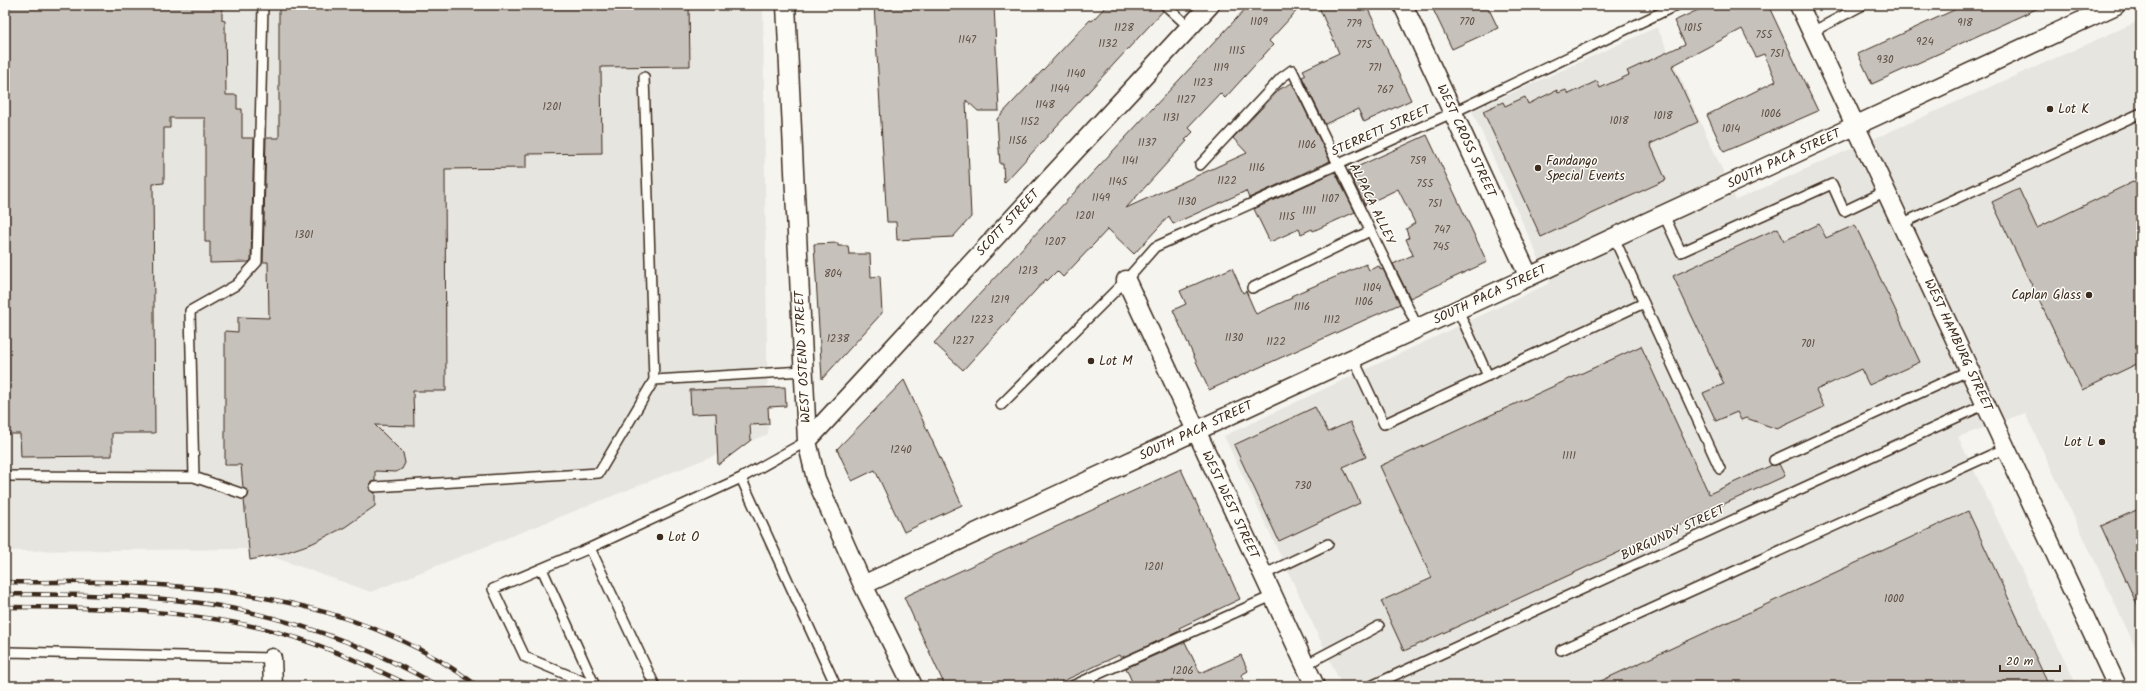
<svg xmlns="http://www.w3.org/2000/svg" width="2146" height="691" viewBox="0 0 2146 691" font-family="Kalam,sans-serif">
<rect width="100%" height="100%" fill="#f5f4ee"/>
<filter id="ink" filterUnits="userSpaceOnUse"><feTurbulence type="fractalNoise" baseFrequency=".025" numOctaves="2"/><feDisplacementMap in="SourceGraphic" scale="8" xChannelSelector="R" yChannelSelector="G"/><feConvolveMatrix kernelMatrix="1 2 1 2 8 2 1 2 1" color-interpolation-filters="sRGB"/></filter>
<g filter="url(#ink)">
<path fill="#e7e5df" d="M 5,5 L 763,5 L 768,434 L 371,592 L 251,549 L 5,551 Z
M 2141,20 L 2141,659 L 2025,413 L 1958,437 L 2077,686 L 1342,686 L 1224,436 L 1550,283 L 1472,111 L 1657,27 L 1736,200 Z"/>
<path fill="#c7c1bb" stroke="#3b2a1e" d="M 5,5 L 222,5 L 222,20 L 225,21 L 226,95 L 237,95 L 237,109 L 242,109 L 242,138 L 254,138 L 251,260 L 249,262 L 210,263 L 210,242 L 205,242 L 205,118 L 170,118 L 170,128 L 164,128 L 164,183 L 153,184 L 155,433 L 112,433 L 112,456 L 21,457 L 20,434 L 5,434 Z
M 279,5 L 689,5 L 690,66 L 601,67 L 602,153 L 526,154 L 526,168 L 445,169 L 446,391 L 413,391 L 414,426 L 375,425 L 403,453 L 405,463 L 402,469 L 396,472 L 375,471 L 375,481 L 371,482 L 369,487 L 370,491 L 375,493 L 375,506 L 345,527 L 313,543 L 284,553 L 250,560 L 244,500 L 248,496 L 249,492 L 243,488 L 241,465 L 225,465 L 225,331 L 238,332 L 238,317 L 269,318 L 268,262 L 263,262 L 266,138 L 279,138 Z
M 874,5 L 994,5 L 999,111 L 978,111 L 966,100 L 971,217 L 953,237 L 897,240 L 896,222 L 887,222 Z
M 1107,5 L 1159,5 L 1163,11 L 1004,183 L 1003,164 L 1000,164 L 997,119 L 1090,20 L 1092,21 Z
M 1249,5 L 1302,5 L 1269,41 L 1273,45 L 1225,98 L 1220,93 L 1188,127 L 1193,132 L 1185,140 L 1187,141 L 1126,208 L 1247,153 L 1233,138 L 1280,89 L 1292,83 L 1330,161 L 1249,198 L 1246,191 L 1173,224 L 1169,216 L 1134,254 L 1108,229 L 1063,277 L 1057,271 L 1047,281 L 1046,279 L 963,370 L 934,343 Z
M 1318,5 L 1366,5 L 1411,100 L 1364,122 L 1358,109 L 1325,124 L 1302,77 L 1306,75 L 1303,70 L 1339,53 Z
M 1431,5 L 1487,5 L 1498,28 L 1452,49 Z
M 1709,5 L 1768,5 L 1818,111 L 1724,152 L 1707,115 L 1776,81 L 1764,54 L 1756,57 L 1742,29 L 1672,66 L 1698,122 L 1650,144 L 1666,180 L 1541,237 L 1483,111 L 1503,102 L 1505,106 L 1525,97 L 1528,104 L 1557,90 L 1558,93 L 1566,90 L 1569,94 L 1597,81 L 1600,88 L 1629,75 L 1627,71 L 1685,44 L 1674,21 Z
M 1965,5 L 2045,5 L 1872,84 L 1858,54 Z
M 1427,135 L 1487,262 L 1410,298 L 1393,264 L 1413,255 L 1406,239 L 1409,238 L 1406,229 L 1415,223 L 1398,189 L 1365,205 L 1348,171 Z
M 1335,172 L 1355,212 L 1313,231 L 1312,229 L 1301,234 L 1299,229 L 1270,242 L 1254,209 Z
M 2141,178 L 2141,362 L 2082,390 L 1992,202 L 2019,189 L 2037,228 Z
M 1819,224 L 1826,238 L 1855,225 L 1920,362 L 1869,385 L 1861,369 L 1816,390 L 1824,407 L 1777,429 L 1746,418 L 1741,420 L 1737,412 L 1716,421 L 1703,393 L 1724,384 L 1673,276 L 1778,228 L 1784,241 Z
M 838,243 L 838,246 L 848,246 L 849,254 L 870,254 L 871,277 L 880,276 L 882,313 L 822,379 L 814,244 Z
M 1366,264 L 1369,270 L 1379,266 L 1381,270 L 1383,269 L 1400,304 L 1209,390 L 1173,310 L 1186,304 L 1180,291 L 1232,268 L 1243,293 L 1246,291 L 1256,314 L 1292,298 L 1291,296 L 1300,292 Z
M 1641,346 L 1709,494 L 1772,465 L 1779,464 L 1785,476 L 1404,651 L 1381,601 L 1432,578 L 1380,466 Z
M 904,380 L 962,505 L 904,532 L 875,470 L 852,481 L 837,449 Z
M 785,387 L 786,406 L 768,407 L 769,424 L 750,425 L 751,440 L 718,465 L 716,413 L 691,414 L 690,390 Z
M 1315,407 L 1328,432 L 1350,422 L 1366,457 L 1343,467 L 1360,503 L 1279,541 L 1234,445 Z
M 1181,469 L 1240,599 L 1179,628 L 1180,631 L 1121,658 L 1119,655 L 1053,686 L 945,686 L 904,597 Z
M 2141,508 L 2141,613 L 2101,526 Z
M 1968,511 L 2049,686 L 1590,686 Z
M 1185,642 L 1200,673 L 1241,655 L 1248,671 L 1241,675 L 1246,686 L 1134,686 L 1126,668 Z"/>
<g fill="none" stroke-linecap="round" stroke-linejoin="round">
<defs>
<path id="service" d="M 1165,5 L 1189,27
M 1812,32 L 1863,5
M 644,77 L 654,380 L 804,371
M 1200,165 L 1281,78 L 1292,70 L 1418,328
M 1664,215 L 1681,252 L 1832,184 L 1844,211 L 1886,191
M 1901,224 L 2141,113
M 1614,238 L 1720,469
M 1252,288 L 1370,231
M 1458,310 L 1488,376
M 1353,358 L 1384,424 L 1644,303
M 1001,405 L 1126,280 L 1155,247 L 1452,113 L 1677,5
M 1774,460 L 1970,370
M 5,476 L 194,477 L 243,494
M 194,477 L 190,311 L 236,285 L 257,262 L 263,5
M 741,478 L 836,686
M 375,487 L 599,473 L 654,380
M 590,548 L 493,589 L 525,657 L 594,686
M 542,569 L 595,686
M 1263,575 L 1328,544
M 1561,650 L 2006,448
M 5,656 L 8,652 L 272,658
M 1305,665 L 1379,626
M 655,686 L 590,548 L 741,478 L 807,441
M 1072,686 L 1272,596
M 1371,686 L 1986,404"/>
<path id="minor" d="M 786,5 L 807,441 L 816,479 L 863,585 L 913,686
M 1403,5 L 1529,277
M 1799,5 L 2117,686
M 1126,280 L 1315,686
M 807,441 L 1210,5
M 863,585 L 2116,5
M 272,658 L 273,686"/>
</defs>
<use href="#service" stroke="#3b2a1e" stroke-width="12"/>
<use href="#minor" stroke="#3b2a1e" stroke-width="21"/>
<use href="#service" stroke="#fdfcf7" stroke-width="9"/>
<use href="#minor" stroke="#fdfcf7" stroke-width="18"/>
<defs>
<path id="rail" d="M 5,582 C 39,583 74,581 108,582 C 238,587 371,606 478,686
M 5,594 C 76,595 149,594 220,606 C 296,620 371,647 438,686
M 5,607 C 91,607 177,609 261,628 C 313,640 363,663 411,686"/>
</defs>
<use href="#rail" stroke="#3b2a1e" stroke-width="4.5"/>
<use href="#rail" stroke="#fdfcf7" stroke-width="3" stroke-dasharray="9" stroke-linecap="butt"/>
</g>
</g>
<g fill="#3b2a1e" stroke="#fdfcf7" stroke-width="1.5">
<circle cx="2050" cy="109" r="4"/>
<circle cx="1538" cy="168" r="4"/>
<circle cx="2089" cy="295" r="4"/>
<circle cx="1091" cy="361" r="4"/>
<circle cx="2102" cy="442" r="4"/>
<circle cx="660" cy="537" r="4"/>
</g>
<g text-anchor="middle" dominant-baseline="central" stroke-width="3" stroke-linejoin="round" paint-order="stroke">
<g font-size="11" fill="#5e5045">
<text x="1259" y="22">1109</text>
<text x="1467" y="22">770</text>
<text x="1965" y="23">918</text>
<text x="1354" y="24">779</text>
<text x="1124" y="28">1128</text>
<text x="1693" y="28">1015</text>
<text x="1764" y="35">755</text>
<text x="967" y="40">1147</text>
<text x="1925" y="42">924</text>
<text x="1108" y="44">1132</text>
<text x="1364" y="45">775</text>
<text x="1237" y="51">1115</text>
<text x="1777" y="54">751</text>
<text x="1885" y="60">930</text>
<text x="1221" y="68">1119</text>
<text x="1375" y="68">771</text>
<text x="1076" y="74">1140</text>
<text x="1203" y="83">1123</text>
<text x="1060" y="89">1144</text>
<text x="1385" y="90">767</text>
<text x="1186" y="100">1127</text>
<text x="1045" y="105">1148</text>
<text x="552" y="107">1201</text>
<text x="1771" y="114">1006</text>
<text x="1663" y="116">1018</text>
<text x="1171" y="118">1131</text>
<text x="1619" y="121">1018</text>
<text x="1030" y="122">1152</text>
<text x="1731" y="129">1014</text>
<text x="1018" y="141">1156</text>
<text x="1147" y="143">1137</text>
<text x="1307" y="145">1106</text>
<text x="1130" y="161">1141</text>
<text x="1418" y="161">759</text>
<text x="1257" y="168">1116</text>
<text x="1227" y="181">1122</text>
<text x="1118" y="182">1145</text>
<text x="1425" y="184">755</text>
<text x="1101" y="198">1149</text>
<text x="1330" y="199">1107</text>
<text x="1187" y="202">1130</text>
<text x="1435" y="204">751</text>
<text x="1309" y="211">1111</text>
<text x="1085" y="216">1201</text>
<text x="1287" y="217">1115</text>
<text x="1442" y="230">747</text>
<text x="304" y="235">1301</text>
<text x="1055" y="242">1207</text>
<text x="1441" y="247">745</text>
<text x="1028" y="271">1213</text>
<text x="833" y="274">804</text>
<text x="1372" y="288">1104</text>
<text x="1000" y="300">1219</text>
<text x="1364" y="302">1106</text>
<text x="1302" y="307">1116</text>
<text x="982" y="320">1223</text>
<text x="1332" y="320">1112</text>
<text x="1234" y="338">1130</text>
<text x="838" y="339">1238</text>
<text x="963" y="341">1227</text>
<text x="1276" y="342">1122</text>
<text x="1808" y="344">701</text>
<text x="901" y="450">1240</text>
<text x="1569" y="456">1111</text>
<text x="1303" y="486">730</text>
<text x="1154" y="567">1201</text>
<text x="1894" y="599">1000</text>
<text x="1183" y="671">1206</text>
</g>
<g font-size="13" fill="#3b2a1e" stroke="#fdfcf7" text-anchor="start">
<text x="2058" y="109">Lot K</text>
<text x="1546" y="161">Fandango<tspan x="1546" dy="15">Special Events</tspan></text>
<text x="2081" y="295" text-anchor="end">Caplan Glass</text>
<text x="1099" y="361">Lot M</text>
<text x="2094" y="442" text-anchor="end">Lot L</text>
<text x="668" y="537">Lot O</text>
</g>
<g font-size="13" fill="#3b2a1e" stroke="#fdfcf7">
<text transform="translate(1381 131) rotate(-24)">STERRETT STREET</text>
<text transform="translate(1466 141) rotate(65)">WEST CROSS STREET</text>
<text transform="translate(1784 159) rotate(-25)">SOUTH PACA STREET</text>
<text transform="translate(1372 204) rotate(64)">ALPACA ALLEY</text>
<text transform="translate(1008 223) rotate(-47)">SCOTT STREET</text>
<text transform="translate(1490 295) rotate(-25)">SOUTH PACA STREET</text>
<text transform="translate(1958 345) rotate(65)">WEST HAMBURG STREET</text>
<text transform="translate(803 357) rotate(-93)">WEST OSTEND STREET</text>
<text transform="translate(1196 431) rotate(-25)">SOUTH PACA STREET</text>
<text transform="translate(1230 505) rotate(65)">WEST WEST STREET</text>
<text transform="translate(1673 533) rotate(-25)">BURGUNDY STREET</text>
</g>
</g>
<rect width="2146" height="691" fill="none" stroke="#fdfcf7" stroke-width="20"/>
<rect x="10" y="10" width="2126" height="671" fill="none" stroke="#3b2a1e" stroke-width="1.5" filter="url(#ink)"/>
<path d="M2000 665v6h60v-6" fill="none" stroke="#3b2a1e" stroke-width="2"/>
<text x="2006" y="665" font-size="12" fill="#3b2a1e" stroke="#fdfcf7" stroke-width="3" paint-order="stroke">20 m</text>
</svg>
